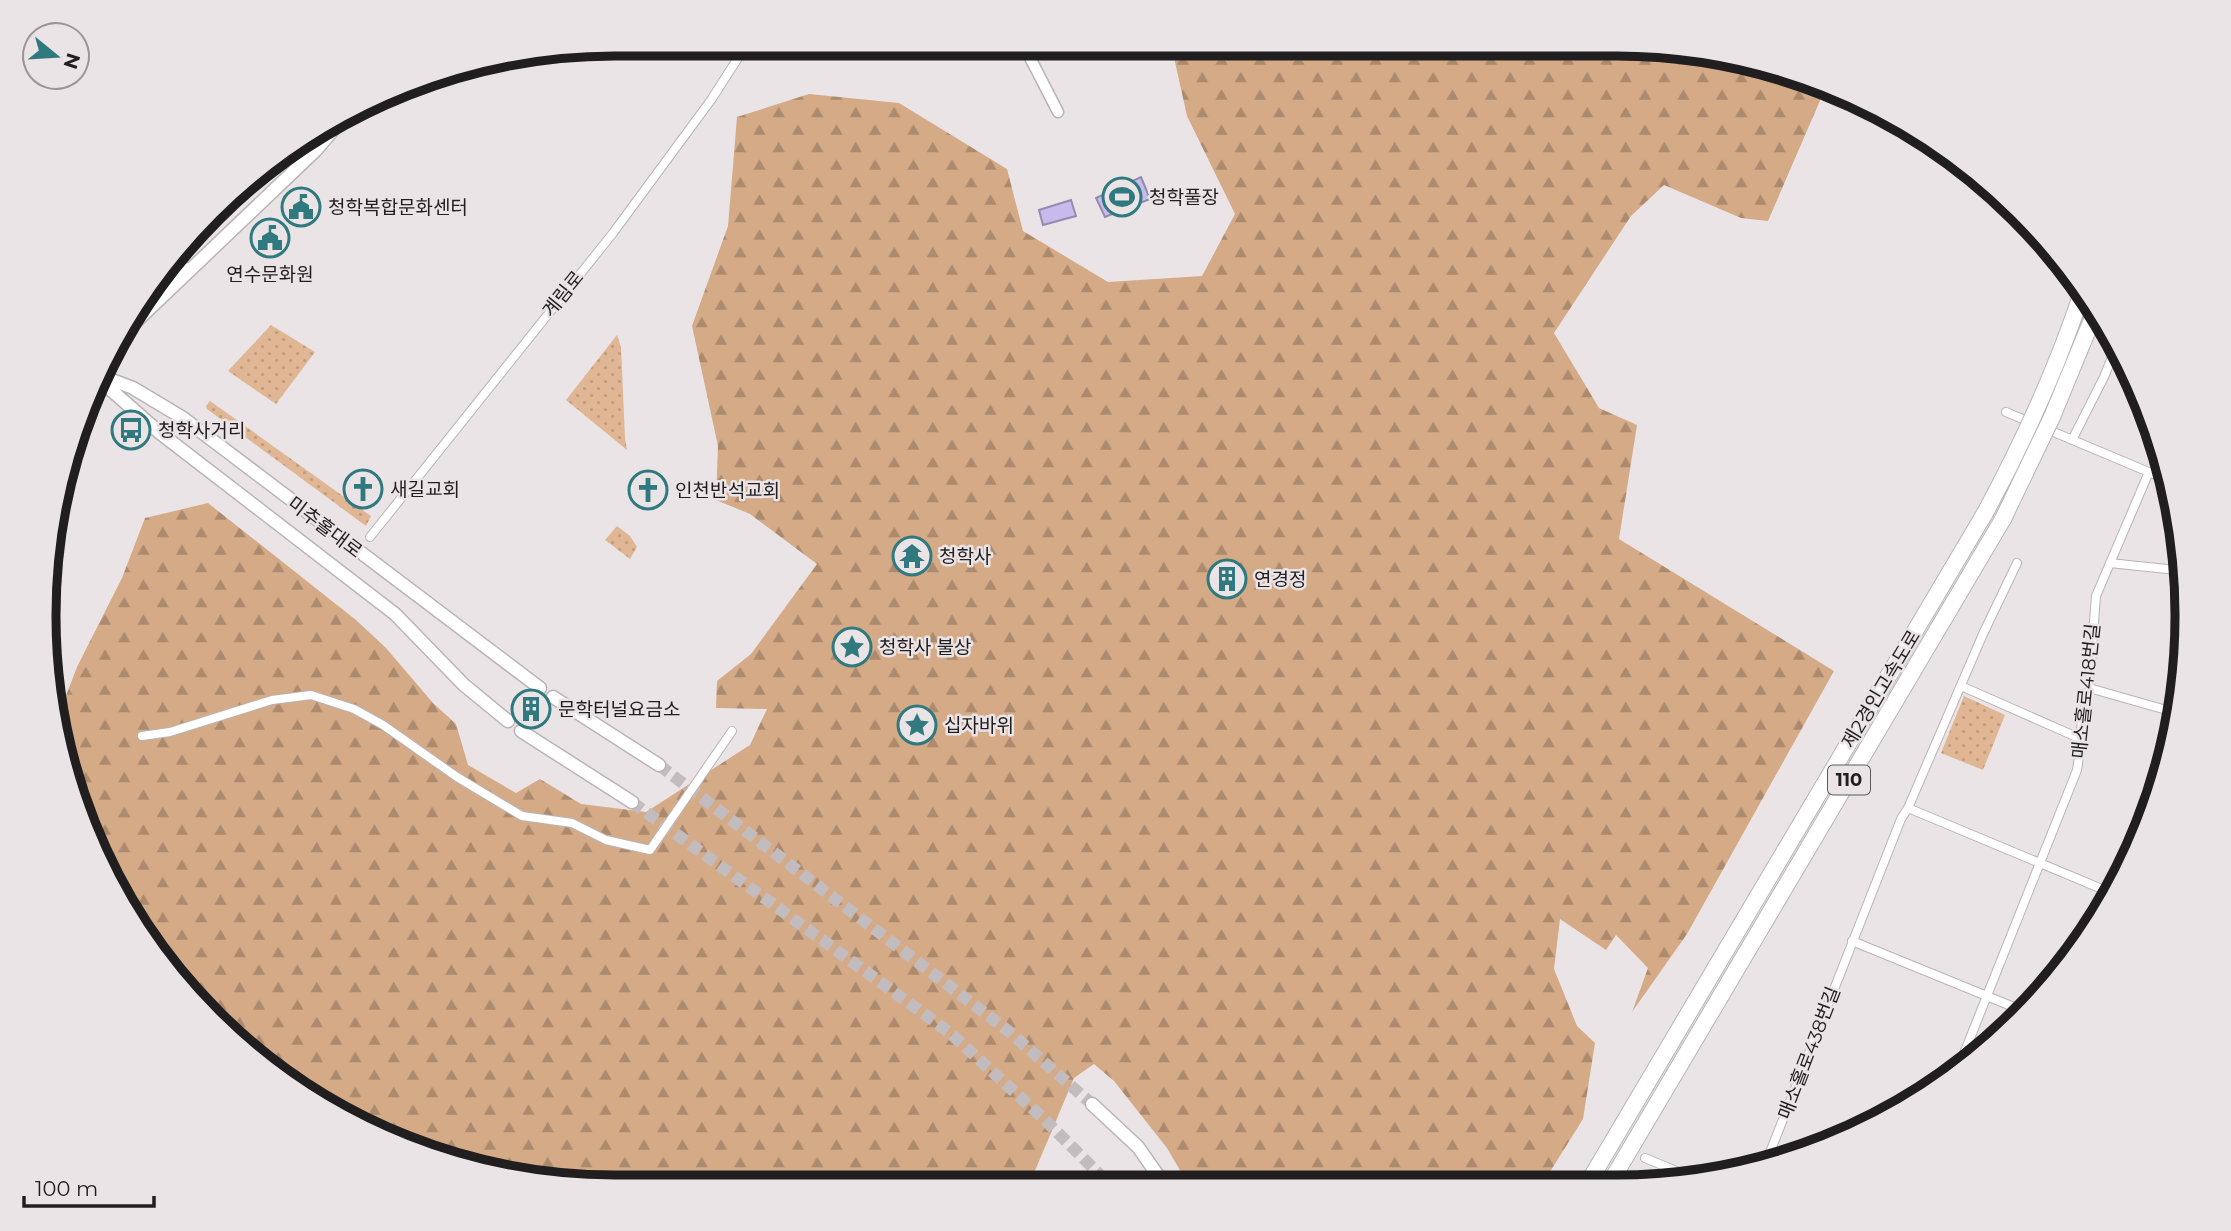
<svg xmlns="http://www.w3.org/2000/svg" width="2231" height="1231" viewBox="0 0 2231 1231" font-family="Montserrat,'Noto Sans KR',sans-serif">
<defs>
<pattern id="grass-dots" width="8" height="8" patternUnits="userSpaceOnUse" patternTransform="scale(1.75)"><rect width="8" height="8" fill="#e0b694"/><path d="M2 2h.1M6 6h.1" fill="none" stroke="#c09c7f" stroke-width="1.8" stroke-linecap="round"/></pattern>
<pattern id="forest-firs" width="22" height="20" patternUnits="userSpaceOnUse" patternTransform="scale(1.75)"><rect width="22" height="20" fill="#d5aa87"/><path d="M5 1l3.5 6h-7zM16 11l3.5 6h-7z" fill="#ac8a6e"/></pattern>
</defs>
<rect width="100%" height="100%" fill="#eae4e6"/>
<path fill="url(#grass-dots)" d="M 271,325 L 315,352 L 276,404 L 228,371 Z
M 617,335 L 621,347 L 625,438 L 627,450 L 566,400 Z
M 210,401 L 371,516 L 366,526 L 207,409 L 206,406 Z
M 617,526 L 630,536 L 637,547 L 630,559 L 605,540 Z
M 1964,696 L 2005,715 L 1983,770 L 1941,753 Z"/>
<path fill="url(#forest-firs)" d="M 1171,44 L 1652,45 L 1764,63 L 1825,89 L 1768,221 L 1741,218 L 1664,185 L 1631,216 L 1554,333 L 1599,408 L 1637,425 L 1619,539 L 1834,671 L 1687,934 L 1632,1012 L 1648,968 L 1616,935 L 1606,950 L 1560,919 L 1554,969 L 1577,1026 L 1595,1043 L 1583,1119 L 1543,1183 L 1188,1184 L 1167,1148 L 1114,1081 L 1094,1064 L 1074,1078 L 1029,1185 L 579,1186 L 467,1168 L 330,1111 L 186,993 L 87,835 L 73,773 L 75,769 L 59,714 L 77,667 L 122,578 L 145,518 L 208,503 L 356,620 L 386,648 L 433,703 L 456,724 L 468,765 L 516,793 L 540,779 L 581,804 L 646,812 L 750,745 L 767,709 L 716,708 L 717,681 L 751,654 L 817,564 L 750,514 L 716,500 L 718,446 L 692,326 L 728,226 L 737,117 L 809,94 L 899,103 L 1007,169 L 1023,231 L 1108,282 L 1202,276 L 1235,214 L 1187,116 Z"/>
<path fill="#c6bbec" stroke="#948cae" stroke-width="2" d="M 1141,177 L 1150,199 L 1105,217 L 1096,198 Z
M 1071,200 L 1076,216 L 1043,225 L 1039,210 Z"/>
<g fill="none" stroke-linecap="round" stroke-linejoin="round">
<path stroke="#c2bcbe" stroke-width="12" stroke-dasharray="12 6" stroke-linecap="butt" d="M 659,765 L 1007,1030 L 1092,1104
M 632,802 L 949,1032 L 1044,1119 L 1108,1183"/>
<defs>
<path id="minor" d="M 2006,412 L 2170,481
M 2072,440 L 2104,377 L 2117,345
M 370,537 L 613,233 L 711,100 L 747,44
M 2110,563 L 2176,570 L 2182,555
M 1961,686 L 2079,738
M 2089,688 L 2177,713
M 142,736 L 170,732 L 272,700 L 311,695 L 354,709 L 383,725 L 457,777 L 522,816 L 572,823 L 606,840 L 650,850 L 732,731
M 1908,808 L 2114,894
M 1852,941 L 2026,1012
M 1957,1071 L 2077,770 L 2079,757 L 2079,738 L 2089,688 L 2096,596 L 2149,472
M 1645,1158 L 1698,1180
M 1765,1165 L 1901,819 L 1908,808 L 1983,634 L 2017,563"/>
<path id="tertiary" d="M 1023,44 L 1058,112"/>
<path id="secondary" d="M 197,237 L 285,153
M 163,274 L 172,275 L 189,269
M 124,333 L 316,150 L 338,124
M 104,377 L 133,388 L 183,418 L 540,688
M 102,382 L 160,433 L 395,614 L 464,685 L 508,721
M 553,697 L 659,765
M 521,731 L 632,802
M 1092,1104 L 1138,1147 L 1164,1184
M 1108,1183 L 1110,1184"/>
<path id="motorway" d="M 1588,1183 L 1985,513
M 1610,1183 L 2003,519"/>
</defs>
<use href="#minor" stroke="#b9b4b6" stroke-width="10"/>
<use href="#tertiary" stroke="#b9b4b6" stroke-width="13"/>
<use href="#secondary" stroke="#b9b4b6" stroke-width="15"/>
<use href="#motorway" stroke="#b9b4b6" stroke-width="18"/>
<use href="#minor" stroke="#fff" stroke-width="8"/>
<use href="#tertiary" stroke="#fff" stroke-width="10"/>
<use href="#secondary" stroke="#fff" stroke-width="12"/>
<use href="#motorway" stroke="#fff" stroke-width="16"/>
<defs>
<path id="motorway-bridge" d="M 1985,513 C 2024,441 2057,368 2083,290
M 2003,519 L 2052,417 L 2096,310"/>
</defs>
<use href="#motorway-bridge" stroke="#b9b4b6" stroke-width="18" stroke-linecap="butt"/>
<use href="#motorway-bridge" stroke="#fff" stroke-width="16"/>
</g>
<defs>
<symbol id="stadium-ring" viewBox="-11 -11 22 22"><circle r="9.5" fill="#eae4e6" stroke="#30797e" stroke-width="1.5"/><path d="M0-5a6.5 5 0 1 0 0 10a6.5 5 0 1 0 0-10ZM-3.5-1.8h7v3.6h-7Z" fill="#30797e"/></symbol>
<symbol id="civic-ring" viewBox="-11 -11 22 22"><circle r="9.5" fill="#eae4e6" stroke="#30797e" stroke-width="1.5"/><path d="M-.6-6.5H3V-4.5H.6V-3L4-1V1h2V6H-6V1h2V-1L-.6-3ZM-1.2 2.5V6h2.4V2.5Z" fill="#30797e"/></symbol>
<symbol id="bus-ring" viewBox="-11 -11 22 22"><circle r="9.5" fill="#eae4e6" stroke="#30797e" stroke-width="1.5"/><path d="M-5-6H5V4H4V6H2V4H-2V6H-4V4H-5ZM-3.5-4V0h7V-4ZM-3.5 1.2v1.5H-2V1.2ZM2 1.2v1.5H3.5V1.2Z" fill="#30797e"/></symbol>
<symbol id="church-ring" viewBox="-11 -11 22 22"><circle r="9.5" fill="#eae4e6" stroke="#30797e" stroke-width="1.5"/><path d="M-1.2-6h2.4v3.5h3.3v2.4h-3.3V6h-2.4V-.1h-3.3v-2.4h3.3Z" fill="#30797e"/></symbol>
<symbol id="temple-ring" viewBox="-11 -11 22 22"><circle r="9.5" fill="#eae4e6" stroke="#30797e" stroke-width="1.5"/><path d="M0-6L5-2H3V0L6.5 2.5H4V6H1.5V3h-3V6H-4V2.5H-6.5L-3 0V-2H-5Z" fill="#30797e"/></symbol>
<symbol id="building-ring" viewBox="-11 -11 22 22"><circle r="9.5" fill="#eae4e6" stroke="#30797e" stroke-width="1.5"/><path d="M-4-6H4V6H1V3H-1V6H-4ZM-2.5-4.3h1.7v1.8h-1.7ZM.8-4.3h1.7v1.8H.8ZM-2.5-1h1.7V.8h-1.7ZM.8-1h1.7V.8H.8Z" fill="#30797e"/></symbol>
<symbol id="sight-ring" viewBox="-11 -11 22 22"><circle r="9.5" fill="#eae4e6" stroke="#30797e" stroke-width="1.5"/><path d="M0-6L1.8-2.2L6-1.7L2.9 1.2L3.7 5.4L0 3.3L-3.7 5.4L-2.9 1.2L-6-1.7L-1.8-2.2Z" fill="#30797e"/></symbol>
</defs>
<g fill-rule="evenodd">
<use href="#stadium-ring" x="1100" y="175" width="44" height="44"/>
<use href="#civic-ring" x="279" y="185" width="44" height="44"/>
<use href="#civic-ring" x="248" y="216" width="44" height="44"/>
<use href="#bus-ring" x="109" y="408" width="44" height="44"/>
<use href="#church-ring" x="341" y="467" width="44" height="44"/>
<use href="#church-ring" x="626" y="468" width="44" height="44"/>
<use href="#temple-ring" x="890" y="534" width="44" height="44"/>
<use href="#building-ring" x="1205" y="557" width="44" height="44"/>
<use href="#sight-ring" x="830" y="625" width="44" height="44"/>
<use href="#building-ring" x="509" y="687" width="44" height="44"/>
<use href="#sight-ring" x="895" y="703" width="44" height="44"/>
</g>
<g text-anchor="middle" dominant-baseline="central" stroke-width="5" stroke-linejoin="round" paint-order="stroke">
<rect fill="#eae4e6" stroke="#5d595a" stroke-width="2" x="1828" y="765.5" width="42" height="29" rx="5"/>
<g font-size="18" font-weight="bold" fill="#201e1e">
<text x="1849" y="780">110</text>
</g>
<g font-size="19" fill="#201e1e" stroke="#eae4e6" text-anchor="start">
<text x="1149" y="197">청학풀장</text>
<text x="328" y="207">청학복합문화센터</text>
<text x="270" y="274" text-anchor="middle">연수문화원</text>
<text x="158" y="430">청학사거리</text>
<text x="390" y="489">새길교회</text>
<text x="675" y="490">인천반석교회</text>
<text x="939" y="556">청학사</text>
<text x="1254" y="579">연경정</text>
<text x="879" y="647">청학사 불상</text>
<text x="558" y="709">문학터널요금소</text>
<text x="944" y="725">십자바위</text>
</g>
<g font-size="19" fill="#201e1e" stroke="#eae4e6">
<text transform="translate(563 294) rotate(-51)">계림로</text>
<text transform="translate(325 527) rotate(37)">미추홀대로</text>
<text transform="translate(1881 689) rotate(-59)">제2경인고속도로</text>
<text transform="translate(2086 691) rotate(-84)">매소홀로418번길</text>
<text transform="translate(1809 1053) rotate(-69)">매소홀로438번길</text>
</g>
</g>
<path d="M0 0H2231V1231H0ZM615 56H1616A559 559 0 0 1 2175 615V616A559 559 0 0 1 1616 1175H615A559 559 0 0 1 56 616V615A559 559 0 0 1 615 56Z" fill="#eae4e6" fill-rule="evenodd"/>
<path fill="none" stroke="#201e1e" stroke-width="9" d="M615 56H1616A559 559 0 0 1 2175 615V616A559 559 0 0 1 1616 1175H615A559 559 0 0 1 56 616V615A559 559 0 0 1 615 56Z"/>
<g transform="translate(56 56) rotate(108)"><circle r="33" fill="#eae4e6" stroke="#999596" stroke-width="2"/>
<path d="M0-5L12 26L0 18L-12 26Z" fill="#30797e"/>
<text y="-10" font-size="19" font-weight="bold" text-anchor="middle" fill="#201e1e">N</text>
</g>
<path d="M24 1196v10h130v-10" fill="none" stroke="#201e1e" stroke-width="3.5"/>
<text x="35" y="1196" font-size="21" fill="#201e1e" stroke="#eae4e6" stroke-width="5" paint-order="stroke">100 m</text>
</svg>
